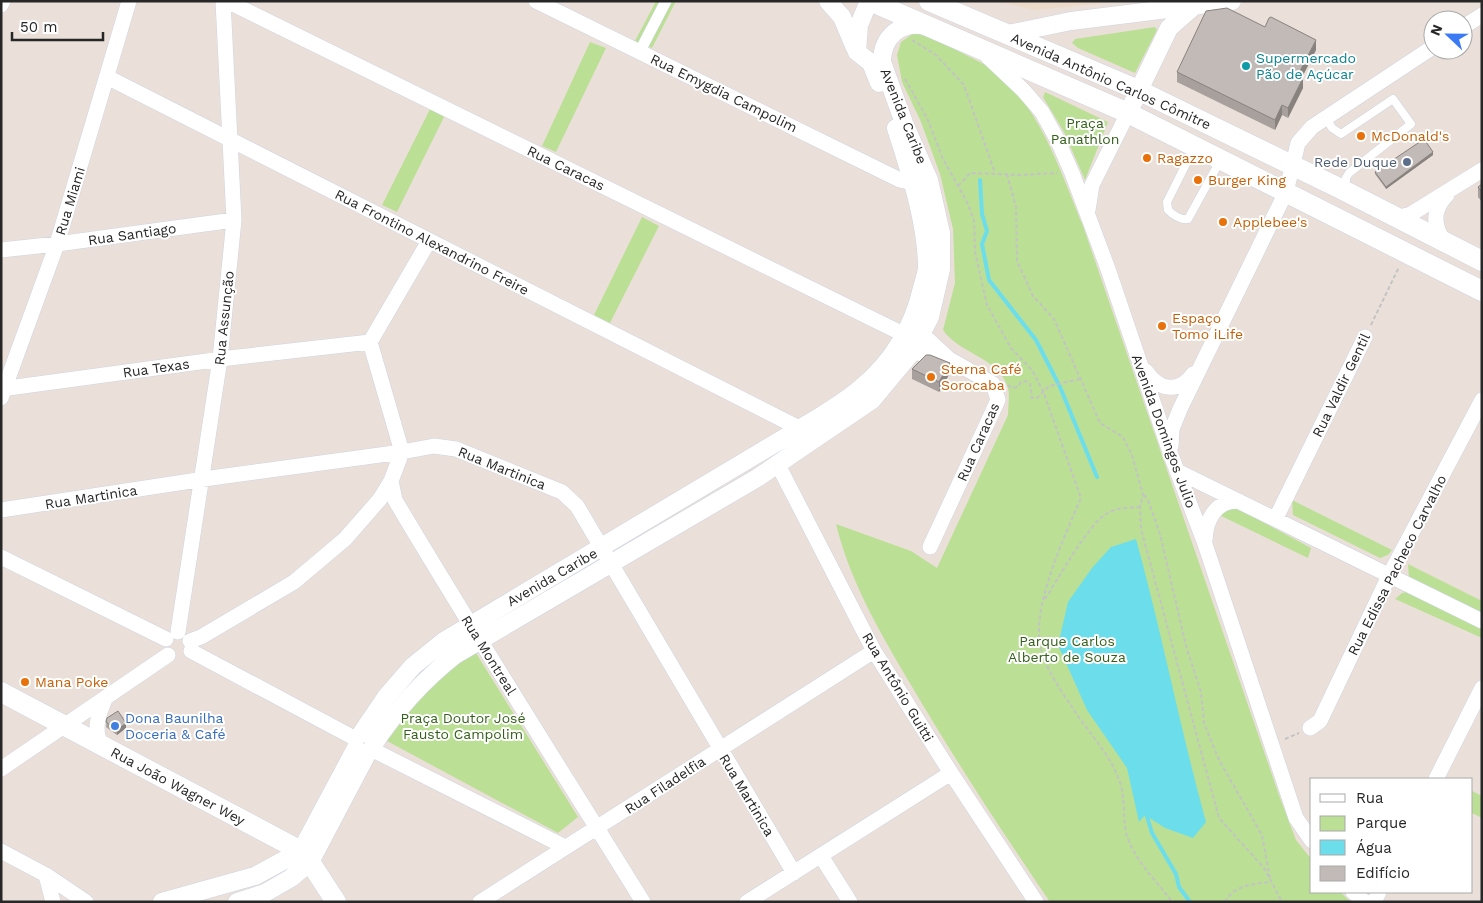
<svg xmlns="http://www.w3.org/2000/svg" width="1483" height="903" viewBox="0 0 1483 903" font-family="'Work Sans',sans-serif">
<rect width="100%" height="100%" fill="#eae0d9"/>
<path fill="#ecdac8" d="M 995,1 L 1115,1 L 1115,2 L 1036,10 Z"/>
<path fill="#bbe095" d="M 656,1 L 676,1 L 652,48 L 635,41 Z
M 1155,27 L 1157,30 L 1135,73 L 1078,48 L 1072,43 L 1075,39 Z
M 914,33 C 929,35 946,45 960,52 C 970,57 981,62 990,68 C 1039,102 1061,173 1083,226 L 1280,798 L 1296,840 L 1312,860 L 1312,892 L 1340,892 L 1351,902 L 1050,902 C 1001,830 955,760 911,685 C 881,634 850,582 836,524 L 911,551 L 937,568 L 1008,415 C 1008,406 1010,396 1008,388 C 999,357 959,354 943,330 L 955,283 L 953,229 L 940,174 L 921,122 L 902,82 L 897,55 L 901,42 Z
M 590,42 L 606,48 L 556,152 L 542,146 Z
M 1045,92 L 1108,122 L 1085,180 L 1064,132 L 1043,97 Z
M 431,107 L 445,115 L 397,212 L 382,205 Z
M 642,217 L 659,226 L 610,323 L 594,315 Z
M 1292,500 L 1392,550 L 1388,555 L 1380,558 L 1293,515 Z
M 1233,506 L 1311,548 L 1308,558 L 1217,514 Z
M 1408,564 L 1482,601 L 1482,615 L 1409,579 Z
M 1412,591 L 1482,623 L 1482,638 L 1395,599 L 1402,593 Z
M 476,653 L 578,817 L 558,833 L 387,741 L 419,699 L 445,672 Z
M 1472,791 L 1482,796 L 1482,818 L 1472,813 Z"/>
<path fill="#6cddeb" d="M 1136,539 C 1162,633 1180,728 1206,822 L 1193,838 L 1165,828 L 1145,815 L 1139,822 L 1127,768 L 1087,710 L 1058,645 L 1068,602 L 1092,568 L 1111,547 Z"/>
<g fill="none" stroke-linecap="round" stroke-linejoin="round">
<path stroke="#6cddeb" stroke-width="4" d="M 980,180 L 982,214 L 987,231 L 982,244 L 989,280 L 1036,340 L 1060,387 L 1097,477
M 1146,813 L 1152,833 L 1176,874 L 1179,887 L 1190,902"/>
<defs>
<path id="service" d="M 1326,118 L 1332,128 L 1341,134 L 1393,99 L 1411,124 L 1349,173 L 1346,178 L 1346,190
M 1194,148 L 1167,202 L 1168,210 C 1174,216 1180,220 1188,219 L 1220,161"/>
<path id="pedestrian" d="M 640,51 L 666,1"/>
<path id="minor" d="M 227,1 L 905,335
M 536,1 L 900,180 L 913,183 L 923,181
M 1,5 L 3,1
M 1463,27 L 1482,15
M 988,57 L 1023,90 L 1042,112 L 1057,139 L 1072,173 L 1108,269 L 1171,455 L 1204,541 L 1296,818 L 1312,841
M 107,77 L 799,428
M 1088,210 L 1092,185 L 1128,113
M 1397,218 L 1411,214 L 1482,170
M 1445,243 C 1433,226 1432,210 1447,195
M 1,250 L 57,244 L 234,220
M 921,333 L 949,359 L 993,384 L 998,400 L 930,547
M 370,342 L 429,241
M 912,352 L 949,359
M 1146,371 C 1158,390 1179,394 1193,374
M 1,389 L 229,358 L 370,342
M 1,398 L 57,244 L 129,1
M 1171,446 L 1172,429 L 1180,409 L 1286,192 L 1298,143 L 1312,127 L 1433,47
M 777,463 L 874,651 L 951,773 L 1036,902
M 1179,472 L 1482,621
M 391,481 L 395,500 C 475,635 560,768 643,902
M 1,510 L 211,478 L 402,452 L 434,446 L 456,449 L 562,492 L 577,506 L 794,873
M 1276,518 L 1365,337
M 1205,540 C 1206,519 1216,500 1239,501
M 1,557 L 166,639
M 178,632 L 220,359 L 234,220 L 223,1
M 190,641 L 201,637 L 294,582 L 345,539 L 380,499 L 391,481 L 402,452 L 370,342
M 191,651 L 356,739
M 1310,728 L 1320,721 L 1390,574 L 1482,400
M 102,746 C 92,729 99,713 106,697
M 371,749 L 565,847
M 1,769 L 168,655
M 1436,779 L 1482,688
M 1,851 L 46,875 L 86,902
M 821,856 L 850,902
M 46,875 L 53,902
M 1353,892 L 1365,902
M 480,902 L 874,651
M 747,902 L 951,773
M 1374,902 L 1379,892"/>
<path id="tertiary" d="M 828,1 L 842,17 L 855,48
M 869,1 L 859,25 L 857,52 L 871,63 L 879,83
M 1008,34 L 1071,21 L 1232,1
M 1128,113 L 1169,28 L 1193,7
M 361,734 L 386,697 L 413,666 L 444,641 L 821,416 C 835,407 850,398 862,387 C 893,361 913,327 922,288 C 924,281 927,273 927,266 C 926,219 910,173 896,128
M 373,745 C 396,710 422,681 455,655 L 757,478 L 872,400 L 912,352 L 930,317 L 941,269 L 941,233 L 929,180 L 904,123 L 882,62 C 882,37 901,20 926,26
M 162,902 L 255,876 L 301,851 L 356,748
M 237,902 L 265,893 L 291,878 L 310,862 L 368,752"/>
<path id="secondary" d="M 870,1 L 1128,113 L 1482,291
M 929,1 L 1138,90 L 1339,188 L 1482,261
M 1,692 L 301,851 L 310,862 L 336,902"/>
</defs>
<use href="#service" stroke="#ced4e0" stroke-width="9"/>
<use href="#pedestrian" stroke="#ced4e0" stroke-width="12"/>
<use href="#minor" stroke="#ced4e0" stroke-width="16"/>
<use href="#tertiary" stroke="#ced4e0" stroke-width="19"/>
<use href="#secondary" stroke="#ced4e0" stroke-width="21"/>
<path stroke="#c3c3c3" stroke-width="2" stroke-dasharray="4 2.5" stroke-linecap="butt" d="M 912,40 L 936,55 L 964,85 L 995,173
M 905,79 L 927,118 L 943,159 L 967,202 L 974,220 L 975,252 L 987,305 L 1011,348 L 1032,370 L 1043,391 L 1081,498 C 1065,535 1037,596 1039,635 C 1040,662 1060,689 1074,710 C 1089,733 1110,754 1119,780 C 1126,797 1122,818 1127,836 C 1135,861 1157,881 1172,902
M 1007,174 L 1016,207 L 1017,261 L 1033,296 L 1054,319 L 1100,423 L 1123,437 L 1132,455 L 1143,495 L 1140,507 L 1141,529 L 1219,818 L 1264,868 L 1282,902
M 958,186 L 970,173 L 1020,175 L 1057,173
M 1371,325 L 1399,267
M 1008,385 L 1012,388 L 1018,387 L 1021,382 L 1026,381 L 1030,384 L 1032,398 L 1037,398 L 1049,386 L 1080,379
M 1144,495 L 1148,500 L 1160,534 L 1186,646 L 1201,692 L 1204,723 L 1219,760 L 1262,835 L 1270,878
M 1045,599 C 1058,579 1088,525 1106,514 C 1116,507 1129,508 1140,507
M 1285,739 L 1299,733
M 1225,902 C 1234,885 1253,884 1271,882"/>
<use href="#service" stroke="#fff" stroke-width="8"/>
<use href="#pedestrian" stroke="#fff" stroke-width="11"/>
<use href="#minor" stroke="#fff" stroke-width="15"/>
<use href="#tertiary" stroke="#fff" stroke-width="18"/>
<use href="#secondary" stroke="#fff" stroke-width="20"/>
</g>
<path fill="#a7a09d" d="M 1265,27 L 1316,50 L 1302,77 L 1303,88 L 1288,118 L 1282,115 L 1275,130 L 1177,82 L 1177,72 Z
M 1433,155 L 1386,189 L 1375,174 L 1375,172 Z
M 1482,184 L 1482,202 L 1478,197 L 1478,187 Z
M 912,369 L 950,373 L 939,392 L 912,379 Z
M 107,718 L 126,728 L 117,735 L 106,727 Z"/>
<path fill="#88827f" d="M 1316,40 L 1316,50 L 1298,85 L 1298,75 Z
M 1303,78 L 1303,88 L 1288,118 L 1288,108 Z
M 1282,105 L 1282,115 L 1275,130 L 1275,120 Z
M 1433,152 L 1433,155 L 1386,189 L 1386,187 Z
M 950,363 L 950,373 L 939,392 L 939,382 Z
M 126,723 L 126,728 L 117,735 L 117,730 Z"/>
<path fill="#c2bab6" stroke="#88827f" d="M 1227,8 L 1265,27 L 1269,18 L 1271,17 L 1316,40 L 1298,75 L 1303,78 L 1288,108 L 1282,105 L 1275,120 L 1177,72 L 1206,11 Z
M 1424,139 L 1433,152 L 1386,187 L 1375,172 Z
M 1482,184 L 1482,192 L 1478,187 Z
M 926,355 L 930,355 L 950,363 L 939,382 L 912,369 Z
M 118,711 L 126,723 L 117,730 L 106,722 L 107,718 Z"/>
<circle fill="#0f9aa8" stroke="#fff" stroke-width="2" cx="1246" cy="66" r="5"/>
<g fill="#e8710a" stroke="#fff" stroke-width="2">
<circle cx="1361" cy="136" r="5"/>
<circle cx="1147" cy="158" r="5"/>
<circle cx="1198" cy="180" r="5"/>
<circle cx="1223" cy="222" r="5"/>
<circle cx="1162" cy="326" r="5"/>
<circle cx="931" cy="377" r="5"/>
<circle cx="25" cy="682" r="5"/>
</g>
<circle fill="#5c6f8a" stroke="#fff" stroke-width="2" cx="1407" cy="162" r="5"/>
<circle fill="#3f7fe0" stroke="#fff" stroke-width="2" cx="115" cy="726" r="5"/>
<g text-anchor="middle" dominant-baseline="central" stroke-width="4" stroke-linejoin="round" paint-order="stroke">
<g font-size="14" fill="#0d838f" stroke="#fff" text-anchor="start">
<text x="1256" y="58">Supermercado<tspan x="1256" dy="16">Pão de Açúcar</tspan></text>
</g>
<g font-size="14" fill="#272727" stroke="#fff">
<text transform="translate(1111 81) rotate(24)">Avenida Antônio Carlos Cômitre</text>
<text transform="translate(724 93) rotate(26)">Rua Emygdia Campolim</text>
<text transform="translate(904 116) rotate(68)">Avenida Caribe</text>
<text transform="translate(566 168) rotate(26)">Rua Caracas</text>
<text transform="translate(70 201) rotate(-73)">Rua Miami</text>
<text transform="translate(132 234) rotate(-8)">Rua Santiago</text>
<text transform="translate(432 242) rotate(27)">Rua Frontino Alexandrino Freire</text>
<text transform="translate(224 318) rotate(-84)">Rua Assunção</text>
<text transform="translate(156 368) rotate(-8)">Rua Texas</text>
<text transform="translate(1341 385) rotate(-64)">Rua Valdir Gentil</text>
<text transform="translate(1164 431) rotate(70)">Avenida Domingos Julio</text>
<text transform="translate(978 442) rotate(-66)">Rua Caracas</text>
<text transform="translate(502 468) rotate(22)">Rua Martinica</text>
<text transform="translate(91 497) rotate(-9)">Rua Martinica</text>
<text transform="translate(1397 565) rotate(-63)">Rua Edissa Pacheco Carvalho</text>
<text transform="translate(552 577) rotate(-30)">Avenida Caribe</text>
<text transform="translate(489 655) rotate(58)">Rua Montreal</text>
<text transform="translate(898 687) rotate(59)">Rua Antônio Guitti</text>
<text transform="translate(665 785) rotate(-33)">Rua Filadelfia</text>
<text transform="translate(178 786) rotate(28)">Rua João Wagner Wey</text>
<text transform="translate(747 795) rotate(59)">Rua Martinica</text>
</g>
<g font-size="14" fill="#34611a" stroke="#fff">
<text x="1085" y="123">Praça<tspan x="1085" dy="16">Panathlon</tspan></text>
<text x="1067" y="641">Parque Carlos<tspan x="1067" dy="16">Alberto de Souza</tspan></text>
<text x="463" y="718">Praça Doutor José<tspan x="463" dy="16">Fausto Campolim</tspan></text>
</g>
<g font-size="14" fill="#c56008" stroke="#fff" text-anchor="start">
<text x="1371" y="136">McDonald's</text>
<text x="1157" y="158">Ragazzo</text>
<text x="1208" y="180">Burger King</text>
<text x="1233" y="222">Applebee's</text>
<text x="1172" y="318">Espaço<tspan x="1172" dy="16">Tomo iLife</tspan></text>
<text x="941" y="369">Sterna Café<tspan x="941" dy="16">Sorocaba</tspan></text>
<text x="35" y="682">Mana Poke</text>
</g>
<g font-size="14" fill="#4e5e75" stroke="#fff" text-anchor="end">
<text x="1397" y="162">Rede Duque</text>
</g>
<g font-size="14" fill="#366cbe" stroke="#fff" text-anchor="start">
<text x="125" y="718">Dona Baunilha<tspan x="125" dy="16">Doceria &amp; Café</tspan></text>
</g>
</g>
<rect width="1483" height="903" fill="none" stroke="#272727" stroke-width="5"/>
<rect x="1310" y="778" width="162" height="115" fill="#ffffff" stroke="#a9a9a9"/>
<rect x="1320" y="794" width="25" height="8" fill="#ffffff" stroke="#a9a9a9"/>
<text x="1356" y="803" font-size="15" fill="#272727">Rua</text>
<rect x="1320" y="816" width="25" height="15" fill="#bbe095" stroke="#a9a9a9"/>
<text x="1356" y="828" font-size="15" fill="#272727">Parque</text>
<rect x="1320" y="840" width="25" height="15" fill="#6cddeb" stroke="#a9a9a9"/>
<text x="1356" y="853" font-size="15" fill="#272727">Água</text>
<rect x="1320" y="866" width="25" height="15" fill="#c2bab6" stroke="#a9a9a9"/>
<text x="1356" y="878" font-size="15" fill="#272727">Edifício</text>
<g transform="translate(1448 35) rotate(292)"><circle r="24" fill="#ffffff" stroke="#a9a9a9"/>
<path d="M0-4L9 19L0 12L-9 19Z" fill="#3a7bf5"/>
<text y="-8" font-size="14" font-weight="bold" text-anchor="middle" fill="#272727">N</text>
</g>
<path d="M12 32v8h91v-8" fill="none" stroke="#272727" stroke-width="2.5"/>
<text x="20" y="32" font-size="15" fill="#272727" stroke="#ffffff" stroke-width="4" paint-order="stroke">50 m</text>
</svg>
